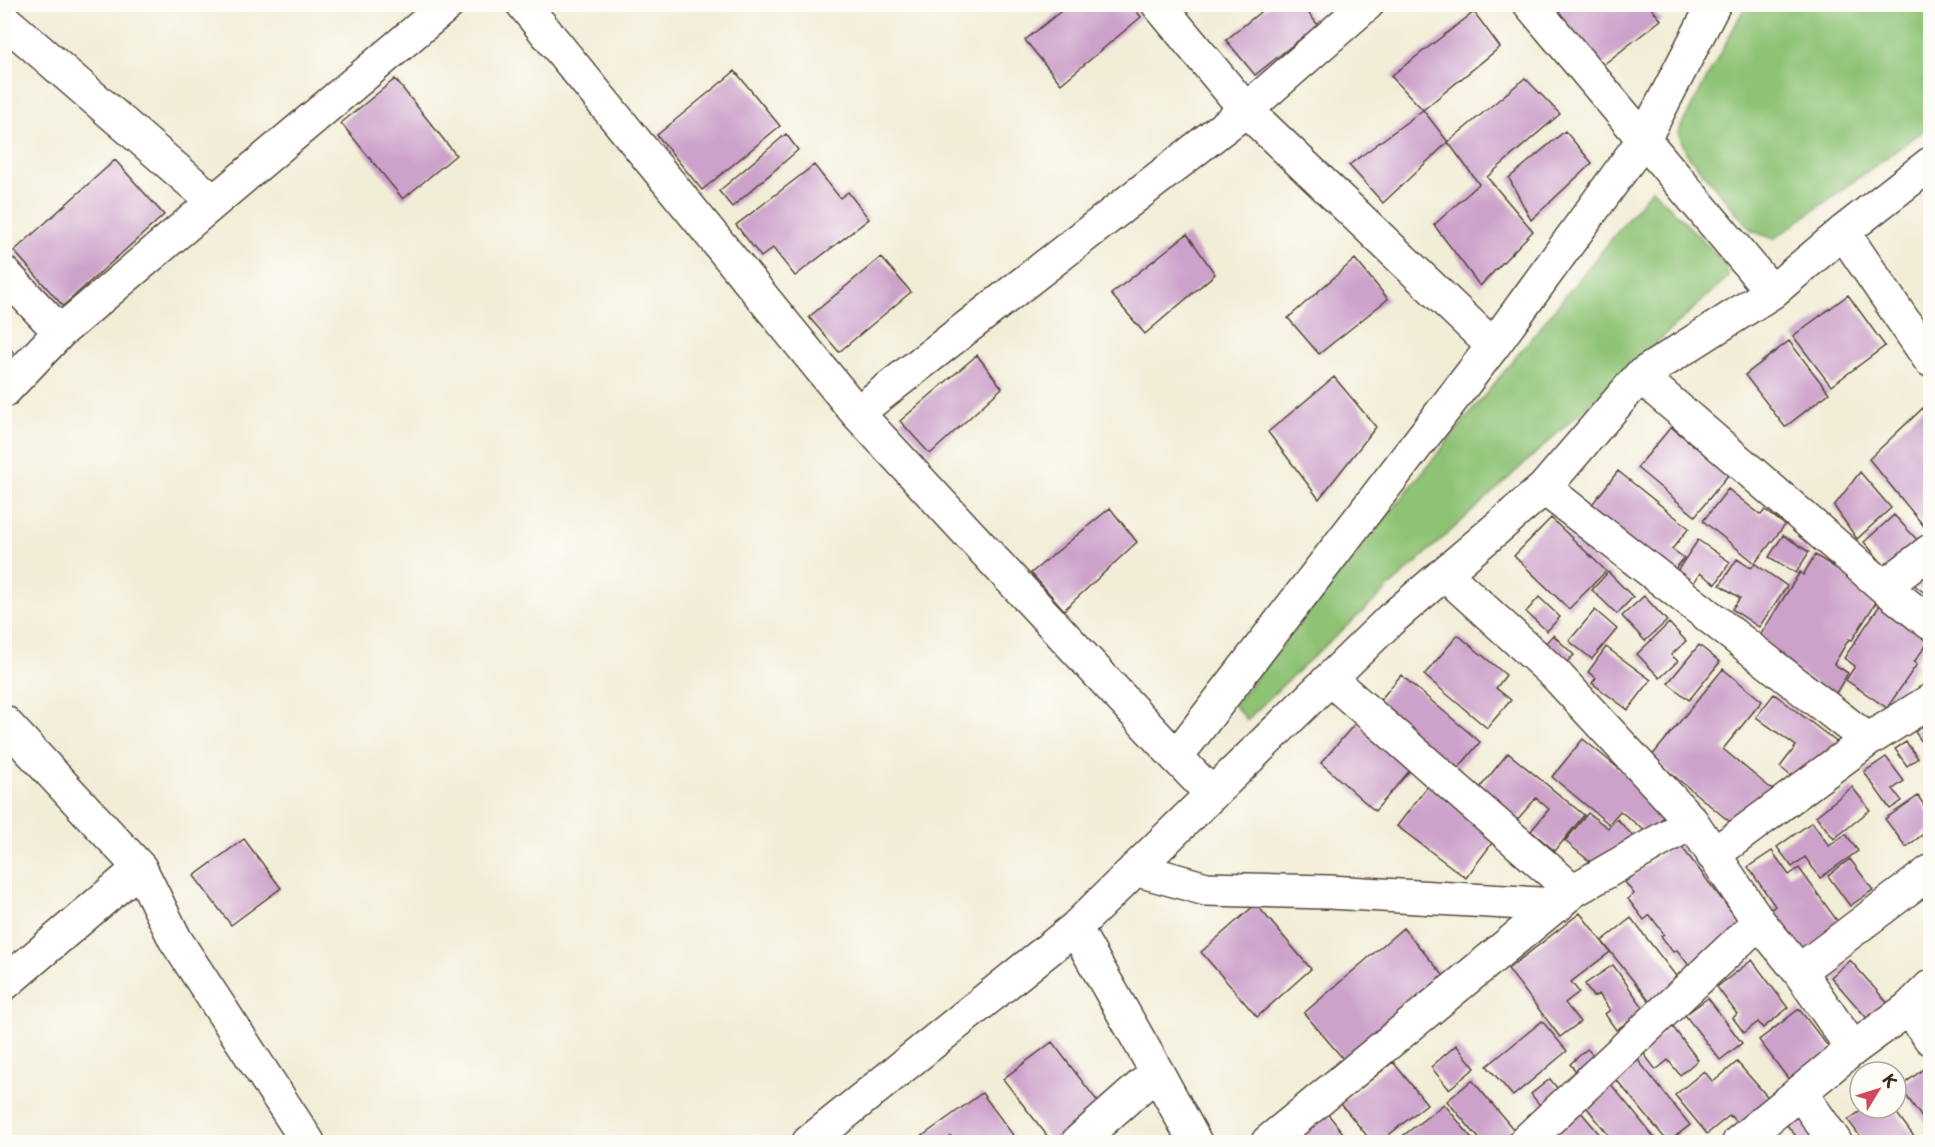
<svg xmlns="http://www.w3.org/2000/svg" width="1935" height="1147" viewBox="0 0 1935 1147" font-family="'Playpen Sans',sans-serif">
<rect width="100%" height="100%" fill="#fdfcf7"/>
<filter id="ink" filterUnits="userSpaceOnUse"><feTurbulence type="fractalNoise" baseFrequency=".0167" numOctaves="2"/><feDisplacementMap in="SourceGraphic" scale="12" xChannelSelector="R" yChannelSelector="G"/><feConvolveMatrix kernelMatrix="1 2 1 2 8 2 1 2 1" color-interpolation-filters="sRGB"/></filter>
<filter id="wash" filterUnits="userSpaceOnUse"><feTurbulence type="fractalNoise" baseFrequency=".008" numOctaves="4" result="noise"/><feDisplacementMap in="SourceGraphic" scale="24" xChannelSelector="R" yChannelSelector="G"/><feGaussianBlur stdDeviation="1.35" result="paint"/><feColorMatrix in="noise" values="0 0 0 0 0 0 0 0 0 0 0 0 0 0 0 0 0 1.4 0 .05"/><feComposite in="paint" operator="in"/></filter>
<g filter="url(#wash)">
<rect width="100%" height="100%" fill="#f2edd7"/>
<path fill="#8ec375" stroke="#64764a" stroke-width="1.5" d="M 1746,5 L 1930,5 L 1930,126 L 1774,239 L 1752,231 L 1687,154 L 1678,132 Z
M 1652,189 L 1725,263 L 1728,277 L 1289,679 L 1247,720 L 1234,705 Z"/>
<g id="blocks">
<path fill="#cca1ca" d="M 1070,4 L 1131,4 L 1141,17 L 1061,84 L 1025,40 Z
M 1270,4 L 1301,4 L 1318,25 L 1255,75 L 1226,40 Z
M 1547,4 L 1648,4 L 1661,20 L 1599,68 Z
M 1474,12 L 1500,47 L 1423,110 L 1391,76 Z
M 735,71 L 780,126 L 702,190 L 657,135 Z
M 1525,78 L 1560,114 L 1487,177 L 1533,231 L 1480,286 L 1434,225 L 1479,184 L 1448,142 Z
M 395,79 L 456,155 L 403,199 L 341,123 Z
M 1423,110 L 1448,142 L 1383,203 L 1349,165 Z
M 1565,131 L 1592,163 L 1531,220 L 1509,178 Z
M 786,134 L 798,150 L 732,207 L 719,191 Z
M 115,160 L 164,215 L 63,306 L 14,251 Z
M 814,165 L 840,198 L 848,192 L 869,219 L 795,276 L 773,248 L 761,257 L 736,225 Z
M 1187,234 L 1215,274 L 1145,334 L 1111,294 Z
M 881,257 L 911,292 L 839,352 L 809,317 Z
M 1355,259 L 1388,299 L 1319,354 L 1288,318 Z
M 1848,295 L 1885,346 L 1831,386 L 1793,336 Z
M 1789,341 L 1829,393 L 1785,427 L 1745,375 Z
M 4,343 L 18,357 L 4,370 Z
M 977,355 L 1002,388 L 930,454 L 900,421 Z
M 1334,377 L 1376,427 L 1319,499 L 1268,432 Z
M 1923,408 L 1930,419 L 1930,528 L 1927,530 L 1869,459 Z
M 1671,427 L 1729,474 L 1695,516 L 1637,468 Z
M 1618,471 L 1689,528 L 1672,549 L 1684,558 L 1665,582 L 1583,516 Z
M 1860,472 L 1891,508 L 1857,539 L 1834,506 Z
M 1728,489 L 1761,515 L 1765,510 L 1785,525 L 1755,563 L 1703,521 Z
M 1110,508 L 1137,542 L 1064,610 L 1031,573 Z
M 1894,515 L 1920,543 L 1889,571 L 1864,542 Z
M 1551,518 L 1606,571 L 1569,609 L 1514,556 Z
M 1783,535 L 1809,552 L 1796,573 L 1769,557 Z
M 1698,540 L 1730,562 L 1716,584 L 1700,573 L 1686,595 L 1669,583 Z
M 1815,555 L 1880,596 L 1852,640 L 1849,639 L 1834,664 L 1848,673 L 1835,695 L 1754,645 L 1800,572 L 1803,575 Z
M 1737,559 L 1751,568 L 1755,564 L 1787,586 L 1759,627 L 1732,609 L 1740,598 L 1720,585 Z
M 1930,570 L 1930,597 L 1913,584 Z
M 1608,572 L 1633,597 L 1617,614 L 1592,590 Z
M 1644,596 L 1667,621 L 1645,641 L 1622,616 Z
M 1539,597 L 1560,617 L 1547,631 L 1526,612 Z
M 1880,605 L 1930,640 L 1914,662 L 1917,664 L 1887,708 L 1846,680 L 1855,666 L 1844,658 Z
M 1595,610 L 1617,629 L 1592,659 L 1569,641 Z
M 1669,623 L 1686,641 L 1671,655 L 1678,661 L 1660,678 L 1637,654 Z
M 1458,635 L 1506,675 L 1496,688 L 1511,700 L 1487,728 L 1424,675 Z
M 1553,635 L 1574,655 L 1560,669 L 1540,649 Z
M 1699,645 L 1720,662 L 1689,700 L 1668,683 Z
M 1606,647 L 1651,680 L 1628,710 L 1592,683 L 1596,678 L 1588,672 Z
M 1723,669 L 1762,701 L 1723,749 L 1774,791 L 1741,831 L 1651,757 Z
M 1401,675 L 1480,742 L 1451,777 L 1372,710 Z
M 1774,694 L 1847,750 L 1801,784 L 1780,767 L 1796,746 L 1756,717 Z
M 1358,720 L 1412,768 L 1375,811 L 1321,763 Z
M 1924,725 L 1930,733 L 1930,747 L 1927,749 L 1915,732 Z
M 1583,739 L 1669,810 L 1649,834 L 1620,811 L 1609,824 L 1552,777 Z
M 1906,742 L 1918,758 L 1907,766 L 1895,749 Z
M 1508,753 L 1584,815 L 1555,851 L 1531,831 L 1549,809 L 1536,798 L 1517,820 L 1479,789 Z
M 1886,757 L 1904,781 L 1893,789 L 1902,801 L 1890,809 L 1864,772 Z
M 1431,782 L 1499,834 L 1466,878 L 1397,826 Z
M 1852,787 L 1870,810 L 1834,839 L 1816,816 Z
M 1918,796 L 1930,814 L 1930,829 L 1906,847 L 1885,819 Z
M 1588,813 L 1608,828 L 1617,819 L 1633,836 L 1593,864 L 1565,841 Z
M 1812,822 L 1829,846 L 1846,834 L 1858,851 L 1820,878 L 1805,857 L 1792,867 L 1777,847 Z
M 244,839 L 281,888 L 231,925 L 194,876 Z
M 1678,842 L 1743,927 L 1691,968 L 1677,950 L 1673,952 L 1661,936 L 1664,934 L 1650,915 L 1644,920 L 1628,899 L 1634,894 L 1625,882 Z
M 1772,851 L 1789,875 L 1799,868 L 1841,926 L 1800,955 L 1768,912 L 1775,906 L 1748,867 Z
M 1850,859 L 1873,890 L 1850,906 L 1828,876 Z
M 1256,904 L 1311,969 L 1257,1017 L 1201,952 Z
M 1580,913 L 1610,952 L 1571,982 L 1579,992 L 1565,1003 L 1580,1022 L 1560,1037 L 1508,969 Z
M 1631,918 L 1683,985 L 1654,1007 L 1602,941 Z
M 1403,928 L 1450,983 L 1351,1068 L 1304,1013 Z
M 1752,960 L 1788,1008 L 1763,1028 L 1758,1022 L 1744,1033 L 1733,1018 L 1737,1014 L 1717,987 Z
M 1850,960 L 1891,1007 L 1872,1024 L 1831,977 Z
M 1613,965 L 1645,1010 L 1616,1030 L 1605,1014 L 1610,1010 L 1599,994 L 1593,997 L 1585,984 Z
M 1708,998 L 1742,1043 L 1720,1060 L 1685,1015 Z
M 1799,1009 L 1834,1054 L 1793,1085 L 1759,1040 Z
M 1542,1021 L 1567,1051 L 1513,1096 L 1487,1066 Z
M 1672,1026 L 1698,1060 L 1680,1075 L 1668,1060 L 1656,1070 L 1641,1050 Z
M 1052,1042 L 1102,1107 L 1056,1142 L 1052,1142 L 1003,1079 Z
M 1456,1045 L 1475,1068 L 1449,1089 L 1431,1067 Z
M 1587,1049 L 1598,1060 L 1580,1076 L 1570,1064 Z
M 1637,1059 L 1690,1125 L 1668,1142 L 1615,1078 Z
M 1393,1062 L 1427,1104 L 1380,1142 L 1372,1142 L 1341,1104 Z
M 1737,1062 L 1772,1102 L 1741,1128 L 1730,1115 L 1707,1134 L 1675,1095 L 1704,1071 L 1713,1082 Z
M 1930,1064 L 1930,1129 L 1900,1087 Z
M 1550,1079 L 1564,1097 L 1545,1112 L 1531,1094 Z
M 1472,1080 L 1519,1136 L 1512,1142 L 1482,1142 L 1447,1101 Z
M 1610,1083 L 1658,1142 L 1614,1142 L 1584,1104 Z
M 982,1093 L 1013,1135 L 1004,1142 L 954,1142 L 950,1136 L 953,1142 L 914,1142 Z
M 1444,1104 L 1475,1142 L 1395,1142 Z
M 1865,1108 L 1893,1108 L 1918,1142 L 1864,1142 L 1848,1120 Z
M 1324,1109 L 1350,1142 L 1280,1142 Z
M 1804,1110 L 1824,1133 L 1813,1142 L 1801,1142 L 1786,1124 Z
M 1580,1111 L 1606,1142 L 1564,1142 L 1555,1131 Z"/>
</g>
</g>
<g filter="url(#ink)">
<use href="#blocks" fill-opacity="0" stroke="#56473a" stroke-width="1.5"/>
<g fill="none" stroke-linecap="round" stroke-linejoin="round">
<defs>
<path id="minor" d="M 523,4 L 857,413 L 1176,757 L 1212,794
M 1158,4 L 1246,110 L 1493,346
M 1530,4 L 1772,292
M 4,20 L 214,202
M 1843,232 L 1930,360
M 4,273 L 60,332
M 1640,376 L 1884,587 L 1930,623
M 4,391 L 60,332 L 448,4
M 857,413 L 1246,110 L 1367,4
M 1544,488 L 1868,740
M 1445,574 L 1556,675 L 1692,822 L 1759,922 L 1799,971 L 1853,1049
M 1884,587 L 1930,551
M 1330,679 L 1573,891
M 4,722 L 140,868 L 175,939 L 308,1142
M 1176,757 L 1493,346 L 1644,139 L 1714,4
M 1713,855 L 1868,740 L 1930,701
M 1135,869 L 1206,889 L 1329,892 L 1558,905
M 1075,928 L 1157,1072 L 1195,1142
M 1799,971 L 1930,872
M 4,984 L 140,868
M 1909,1008 L 1930,1038
M 1800,1092 L 1835,1142
M 809,1142 L 1075,928 L 1390,620 L 1544,488 L 1640,376 L 1772,292 L 1843,232 L 1930,164
M 1078,1142 L 1157,1072
M 1268,1142 L 1573,891 L 1692,822
M 1525,1142 L 1759,922
M 1739,1142 L 1853,1049 L 1909,1008 L 1930,987"/>
</defs>
<use href="#minor" stroke="#56473a" stroke-width="36"/>
<use href="#minor" stroke="#fff" stroke-width="33"/>
</g>
</g>
<rect width="1935" height="1147" fill="none" stroke="#fdfcf7" stroke-width="24"/>
<g transform="translate(1878 1090) rotate(52)"><circle r="28" fill="#fdfcf7" stroke="#afa8a0" stroke-width="1.5"/>
<path d="M0-4.5L10 22L0 15L-10 22Z" fill="#d1495b"/>
<text y="-9" font-size="16" font-weight="bold" text-anchor="middle" fill="#3b2a1e">K</text>
</g>
</svg>
